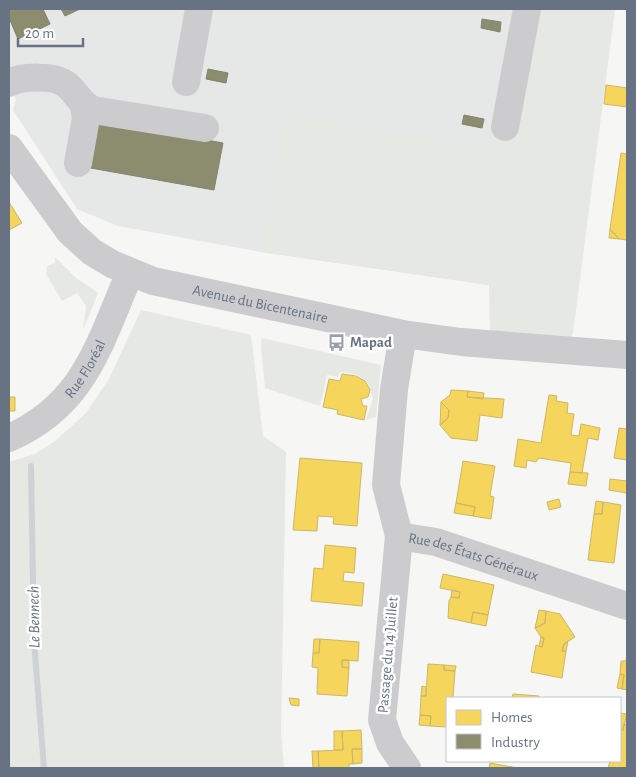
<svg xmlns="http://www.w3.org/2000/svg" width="636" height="777" viewBox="0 0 636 777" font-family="'Alegreya Sans',sans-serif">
<rect width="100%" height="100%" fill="#f6f6f5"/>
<path fill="#e6e7e7" d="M 9,9 L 540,9 L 489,285 L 261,252 L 118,226 L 77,209 L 13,110 L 16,99 L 9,89 Z"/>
<path fill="#e5e8e3" d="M 540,9 L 615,9 L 573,333 L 569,339 L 490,334 L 489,285 L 261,252 L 287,111 L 450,143 L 492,148 L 497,137 L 515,140 Z
M 55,257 L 76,278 L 98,293 L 83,330 L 86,306 L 77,293 L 62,301 L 46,274 L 47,266 L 55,263 Z
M 141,310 L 251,335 L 263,436 L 286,452 L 281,731 L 284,768 L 9,768 L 9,462 L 35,454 L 55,441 L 86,413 L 109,379 Z
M 262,338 L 381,365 L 376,417 L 366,420 L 373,399 L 367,381 L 355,374 L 340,372 L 338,377 L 327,375 L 320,406 L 265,388 L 261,346 Z"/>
<path fill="#f6d55c" stroke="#cbb768" d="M 606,85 L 627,88 L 627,107 L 604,104 Z
M 621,153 L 627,154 L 627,240 L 619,239 L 610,229 Z
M 9,202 L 22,223 L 9,230 Z
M 610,229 L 619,239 L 609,238 Z
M 342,374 L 356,376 L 365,381 L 370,390 L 368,397 L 361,399 L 363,406 L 367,406 L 364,420 L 337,414 L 338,410 L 323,407 L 329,379 L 340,381 Z
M 451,390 L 468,391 L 467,397 L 504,399 L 502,418 L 480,415 L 477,441 L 451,438 L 440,425 L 448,418 L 449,410 L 441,402 L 450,395 Z
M 468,391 L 484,393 L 483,399 L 467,397 Z
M 549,395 L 557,396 L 556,401 L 568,403 L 567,413 L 574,414 L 571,435 L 579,436 L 581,424 L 600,428 L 598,440 L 588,438 L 582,473 L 570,472 L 571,463 L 539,458 L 536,462 L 527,460 L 526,468 L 514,466 L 518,439 L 541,443 Z
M 9,397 L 15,397 L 15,411 L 9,411 Z
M 441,402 L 449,410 L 448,418 L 440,425 Z
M 619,428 L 627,429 L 627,460 L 614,458 Z
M 300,458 L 362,463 L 357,526 L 333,524 L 334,517 L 318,516 L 317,531 L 293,530 Z
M 463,461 L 495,466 L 490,496 L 494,497 L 491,519 L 473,516 L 475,507 L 456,503 Z
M 570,472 L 588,473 L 586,486 L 568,484 Z
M 610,479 L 627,481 L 627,493 L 609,490 Z
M 559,499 L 561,507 L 549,510 L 547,502 Z
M 596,501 L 603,502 L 602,514 L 594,514 Z
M 603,502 L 621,505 L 614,563 L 588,560 L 594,514 L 602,514 Z
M 456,503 L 475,507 L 473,516 L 454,513 Z
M 325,545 L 356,548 L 354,573 L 344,572 L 343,581 L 364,583 L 362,606 L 311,601 L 314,568 L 323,569 Z
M 443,574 L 494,585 L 488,615 L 473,612 L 471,623 L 448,618 L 449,601 L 451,597 L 459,598 L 460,592 L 440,588 Z
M 452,590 L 460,592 L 459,598 L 451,597 Z
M 539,610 L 546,611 L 545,623 L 535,628 Z
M 546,611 L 560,614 L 575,637 L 564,644 L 562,651 L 566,651 L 562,678 L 531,672 L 536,645 L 542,647 L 544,638 L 541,637 L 535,628 L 545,623 Z
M 473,612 L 488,615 L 486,626 L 471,623 Z
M 541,637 L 544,638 L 542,647 L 539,646 Z
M 314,639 L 320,639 L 319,653 L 313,653 Z
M 320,639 L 359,642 L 358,661 L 342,660 L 342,667 L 349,668 L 347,696 L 317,694 L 318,668 L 312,667 L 313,653 L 319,653 Z
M 568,641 L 566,651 L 562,651 L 564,644 Z
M 627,653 L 627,690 L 622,689 L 624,675 L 620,674 L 621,661 L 626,661 Z
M 342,660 L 349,660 L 349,668 L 342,667 Z
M 428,664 L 444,665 L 444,670 L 455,671 L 453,698 L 447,698 L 447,727 L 430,726 L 431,716 L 420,715 L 421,696 L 426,696 Z
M 444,665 L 456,666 L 455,671 L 444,670 Z
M 620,674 L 624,675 L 622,689 L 617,688 Z
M 422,686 L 426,687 L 426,696 L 421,696 Z
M 513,694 L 539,696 L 539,698 L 512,698 Z
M 289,698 L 299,699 L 299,706 L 291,705 Z
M 620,713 L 627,714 L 623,730 L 620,730 Z
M 420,715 L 431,716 L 430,726 L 419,725 Z
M 624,724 L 627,725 L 627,768 L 608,768 L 610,761 L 620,761 L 620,730 L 623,730 Z
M 361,730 L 362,749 L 352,749 L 353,764 L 349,764 L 349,768 L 319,768 L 318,751 L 343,750 L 342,731 Z
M 334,731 L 342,731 L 343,750 L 334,750 Z
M 352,749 L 362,749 L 362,763 L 353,764 Z
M 312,751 L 318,751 L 319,768 L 313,768 Z
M 490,763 L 518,768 L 489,768 Z"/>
<path fill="#8c8c6e" stroke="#818474" d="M 9,9 L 43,9 L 50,24 L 18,39 L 9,18 Z
M 61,9 L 80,9 L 65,16 Z
M 482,19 L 501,22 L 500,32 L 481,28 Z
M 208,69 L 228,73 L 226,83 L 206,79 Z
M 464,115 L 484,119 L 482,128 L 462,124 Z
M 94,119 L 223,143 L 214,190 L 85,167 Z"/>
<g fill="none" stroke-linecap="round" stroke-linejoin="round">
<path stroke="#ccd2d6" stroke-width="6" d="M 31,466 L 34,641 L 44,768"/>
<g stroke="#ccccce" stroke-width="28">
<path d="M 186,82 L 199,9"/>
<path d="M 9,83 C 22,76 55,75 67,85 C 77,93 80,104 93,110 L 205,128"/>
<path d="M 505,127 L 527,9"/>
<path id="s1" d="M 9,148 L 70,232 L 92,252 L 112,264 L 153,281 L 403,334 L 461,342 L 627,355"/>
<path d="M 78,163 L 86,118 L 84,106"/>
<path id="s2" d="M 403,334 L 394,389 L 386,485 L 399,536 L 436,542 L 627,606"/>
<path id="s3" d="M 9,438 C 86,404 99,343 130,273"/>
<path d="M 399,536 L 382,720 L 390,743 L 407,768"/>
</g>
</g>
<defs>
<symbol id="bus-bare" viewBox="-9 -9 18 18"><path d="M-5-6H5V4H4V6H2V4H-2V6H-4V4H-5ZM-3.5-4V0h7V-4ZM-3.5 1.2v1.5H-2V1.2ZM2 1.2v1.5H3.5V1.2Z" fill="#99a0ab" stroke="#fff" stroke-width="2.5" paint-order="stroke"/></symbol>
</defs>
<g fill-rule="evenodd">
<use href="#bus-bare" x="324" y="330" width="25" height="25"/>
</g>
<g text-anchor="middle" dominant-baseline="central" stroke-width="5" stroke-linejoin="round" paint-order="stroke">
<g font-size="15" fill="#677283" stroke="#fff">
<text stroke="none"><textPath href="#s1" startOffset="311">Avenue du Bicentenaire</textPath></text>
<text stroke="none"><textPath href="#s3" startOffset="105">Rue Floréal</textPath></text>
<text stroke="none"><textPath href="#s2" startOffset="282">Rue des États Généraux</textPath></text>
<text transform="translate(388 655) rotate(-85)">Passage du 14 Juillet</text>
</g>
<g font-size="15" font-weight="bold" fill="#677283" stroke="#fff" text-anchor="start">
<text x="350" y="342">Mapad</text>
</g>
<g font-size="16" font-style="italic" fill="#63737f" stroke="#fff">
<text transform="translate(34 617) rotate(-91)">Le Bennech</text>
</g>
</g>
<rect width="636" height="777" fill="none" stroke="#677283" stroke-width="20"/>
<rect x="446" y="697" width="175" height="65" fill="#ffffff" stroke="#c2c7cd"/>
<rect x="456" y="710" width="25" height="15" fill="#f6d55c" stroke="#c2c7cd"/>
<text x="491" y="722" font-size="15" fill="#677283">Homes</text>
<rect x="456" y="734" width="25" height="15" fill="#8c8c6e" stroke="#c2c7cd"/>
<text x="491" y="747" font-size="15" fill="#677283">Industry</text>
<path d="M18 38v8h65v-8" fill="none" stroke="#677283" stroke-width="2.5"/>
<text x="25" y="38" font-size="15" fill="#677283" stroke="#ffffff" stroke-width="4" paint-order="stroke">20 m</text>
</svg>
